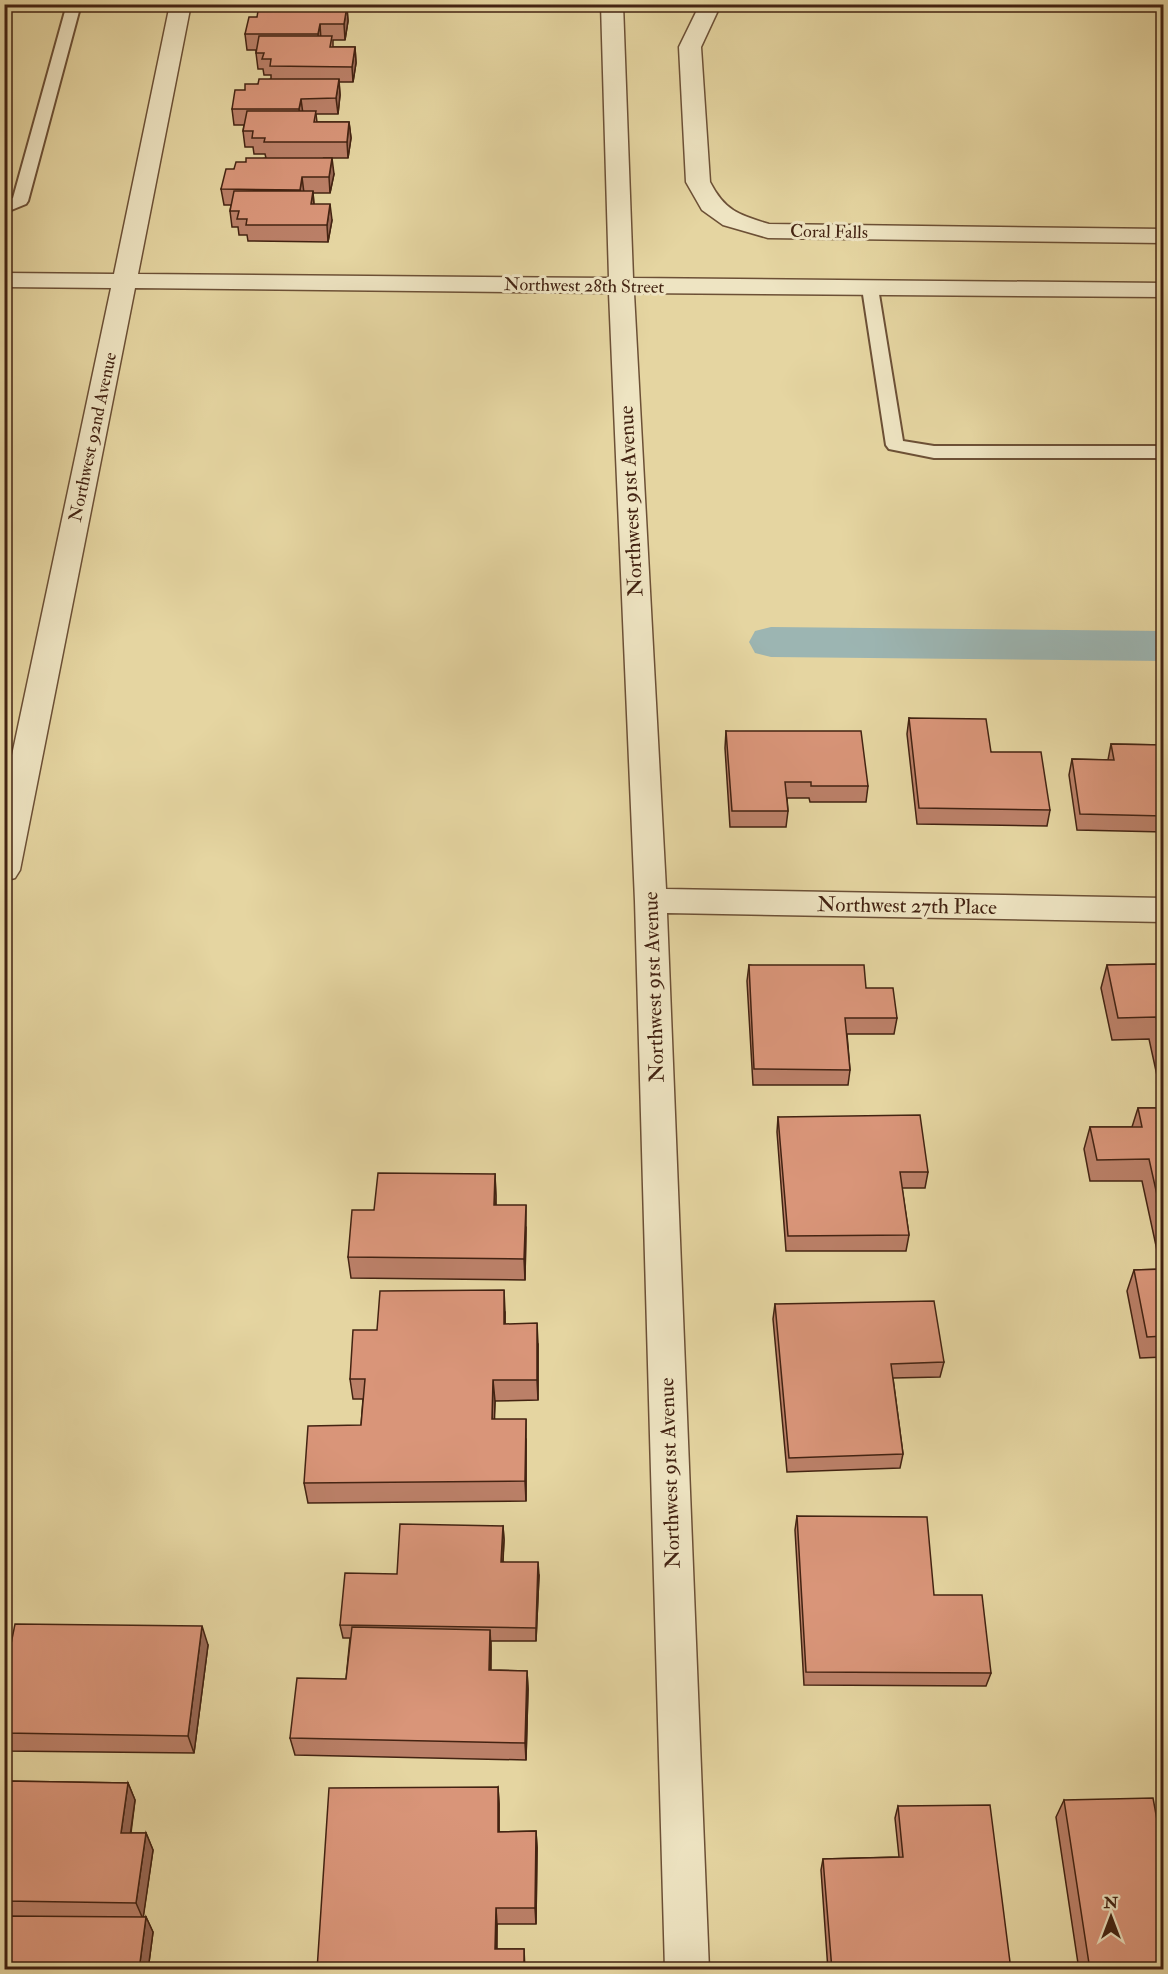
<svg xmlns="http://www.w3.org/2000/svg" width="1168" height="1974" viewBox="0 0 1168 1974" font-family="'IM FELL Double Pica',serif">
<rect width="100%" height="100%" fill="#e5d5a1"/>
<filter id="stains"><feTurbulence type="fractalNoise" baseFrequency=".00333" numOctaves="4"/><feColorMatrix values="0 0 0 0 .2 0 0 0 0 .09 0 0 0 0 .02 0 0 0 .5 -.17"/></filter>
<radialGradient id="worn" r=".72"><stop offset=".6" stop-color="#630" stop-opacity="0"/><stop offset="1" stop-color="#630" stop-opacity=".3"/></radialGradient>
<g fill="none" stroke-linecap="round" stroke-linejoin="round">
<path fill="#9cb5b2" fill-rule="evenodd" d="M 771,627 L 1164,631 L 1164,661 L 771,657 L 755,653 L 749,642 L 755,631 Z"/>
<defs>
<path id="lane" d="M 67,4 L 81,4 L 28,201 L 26,204 L 4,213 L 4,202 L 13,198 Z
M 870,283 L 878,288 L 903,441 L 934,446 L 1164,446 L 1164,458 L 934,458 L 889,449 L 886,445 L 862,288 Z"/>
<path id="street" d="M 170,4 L 191,4 L 138,274 L 609,278 L 601,4 L 623,4 L 633,278 L 1164,283 L 1164,297 L 634,293 L 666,889 L 1164,898 L 1164,922 L 667,913 L 709,1970 L 665,1970 L 635,901 L 609,293 L 135,288 L 20,870 L 15,878 L 4,881 L 4,793 L 111,288 L 4,287 L 4,273 L 114,274 Z
M 700,4 L 721,4 L 701,47 L 710,182 C 725,211 739,215 769,224 L 1164,229 L 1164,243 L 768,238 L 723,225 L 702,210 L 686,182 L 679,47 Z"/>
</defs>
<use href="#lane" stroke="#6c5036" stroke-width="4"/>
<use href="#street" stroke="#6c5036" stroke-width="3"/>
<use href="#lane" fill="#eee4c2" fill-rule="evenodd"/>
<use href="#street" fill="#eee4c2" fill-rule="evenodd"/>
</g>
<path fill="#bb8068" stroke="#432312" stroke-width="1.5" d="M 283,4 L 363,4 L 362,10 L 347,10 L 348,21 L 345,40 L 333,40 L 333,47 L 355,47 L 356,63 L 353,82 L 339,82 L 340,95 L 338,114 L 316,114 L 317,122 L 349,122 L 351,138 L 348,158 L 324,158 L 334,174 L 330,193 L 313,193 L 314,204 L 332,220 L 328,242 L 248,241 L 247,235 L 239,235 L 238,227 L 232,227 L 230,211 L 231,205 L 224,205 L 221,189 L 234,169 L 246,162 L 266,158 L 265,154 L 254,154 L 253,147 L 245,147 L 243,131 L 244,125 L 234,125 L 232,109 L 245,90 L 258,84 L 271,79 L 271,75 L 264,75 L 263,69 L 258,69 L 256,53 L 256,50 L 247,50 L 245,34 L 257,17 L 267,11 Z
M 909,718 L 991,752 L 1050,810 L 1047,826 L 917,824 L 907,734 Z
M 726,731 L 868,786 L 866,802 L 810,802 L 809,798 L 787,798 L 788,811 L 786,827 L 730,827 L 725,748 Z
M 1111,744 L 1164,745 L 1164,832 L 1077,830 L 1069,775 L 1072,759 L 1108,760 Z
M 1164,964 L 1164,1103 L 1163,1103 L 1149,1039 L 1112,1040 L 1101,988 L 1107,965 Z
M 749,965 L 866,988 L 897,1018 L 894,1034 L 847,1034 L 850,1070 L 848,1085 L 753,1085 L 747,981 Z
M 1138,1108 L 1164,1108 L 1164,1255 L 1158,1255 L 1142,1181 L 1090,1181 L 1084,1149 L 1090,1127 L 1132,1127 Z
M 778,1117 L 928,1172 L 925,1188 L 902,1188 L 909,1235 L 906,1251 L 786,1251 L 777,1132 Z
M 495,1174 L 496,1205 L 526,1227 L 525,1280 L 351,1278 L 348,1257 L 374,1210 Z
M 1164,1269 L 1164,1357 L 1140,1358 L 1127,1291 L 1134,1270 Z
M 775,1304 L 944,1362 L 940,1377 L 893,1378 L 903,1454 L 900,1468 L 787,1472 L 773,1319 Z
M 505,1312 L 505,1324 L 538,1344 L 538,1400 L 495,1401 L 494,1419 L 526,1439 L 526,1501 L 308,1503 L 304,1483 L 361,1425 L 363,1399 L 353,1399 L 350,1379 L 377,1330 Z
M 797,1516 L 934,1595 L 991,1673 L 986,1686 L 804,1685 L 795,1530 Z
M 503,1526 L 504,1540 L 503,1562 L 539,1575 L 536,1641 L 491,1641 L 491,1670 L 527,1671 L 528,1689 L 526,1760 L 295,1755 L 290,1738 L 346,1679 L 350,1638 L 343,1638 L 340,1625 L 397,1574 Z
M 208,1645 L 194,1753 L 4,1751 L 4,1664 Z
M 4,1781 L 128,1783 L 135,1800 L 131,1833 L 146,1833 L 153,1850 L 143,1917 L 146,1917 L 153,1932 L 148,1970 L 4,1970 Z
M 498,1787 L 499,1804 L 499,1832 L 536,1831 L 537,1848 L 536,1924 L 497,1924 L 497,1949 L 524,1949 L 525,1970 L 317,1970 Z
M 1064,1800 L 1164,1970 L 1079,1970 L 1056,1817 Z
M 898,1806 L 1011,1970 L 828,1970 L 821,1870 L 823,1859 L 899,1857 L 895,1818 Z"/>
<path fill="#986855" stroke="#432312" stroke-width="1.5" d="M 347,6 L 348,21 L 345,40 L 344,24 Z
M 320,24 L 321,40 L 319,50 L 318,34 Z
M 355,47 L 356,63 L 353,82 L 352,67 Z
M 339,79 L 340,95 L 338,114 L 336,98 Z
M 301,99 L 303,114 L 301,125 L 299,109 Z
M 349,122 L 351,138 L 348,158 L 347,142 Z
M 332,158 L 334,174 L 330,193 L 329,177 Z
M 302,177 L 304,193 L 302,206 L 300,190 Z
M 313,191 L 314,207 L 311,204 Z
M 330,204 L 332,220 L 328,242 L 327,225 Z
M 495,1174 L 496,1196 L 495,1226 L 494,1205 Z
M 526,1205 L 526,1227 L 525,1280 L 524,1259 Z
M 504,1290 L 505,1312 L 505,1345 L 504,1324 Z
M 537,1323 L 538,1344 L 538,1400 L 537,1380 Z
M 493,1380 L 495,1401 L 494,1440 L 492,1419 Z
M 526,1419 L 526,1501 L 525,1481 Z
M 503,1526 L 504,1540 L 502,1575 L 501,1562 Z
M 538,1562 L 539,1575 L 536,1641 L 536,1628 Z
M 202,1626 L 208,1645 L 194,1753 L 188,1736 Z
M 490,1630 L 491,1649 L 490,1688 L 489,1670 Z
M 527,1671 L 528,1689 L 526,1760 L 525,1743 Z
M 128,1783 L 135,1800 L 128,1850 L 121,1833 Z
M 498,1787 L 499,1804 L 499,1849 L 498,1832 Z
M 536,1831 L 537,1848 L 536,1924 L 535,1908 Z
M 146,1833 L 153,1850 L 143,1919 L 136,1903 Z
M 496,1908 L 497,1924 L 496,1964 L 495,1949 Z
M 146,1917 L 153,1932 L 148,1970 L 139,1970 Z"/>
<path fill="#d99579" stroke="#432312" stroke-width="1.5" d="M 268,5 L 347,6 L 344,24 L 320,24 L 318,34 L 245,34 L 249,17 L 257,17 L 258,11 L 267,11 Z
M 259,36 L 332,36 L 330,47 L 355,47 L 352,67 L 270,66 L 271,59 L 262,59 L 264,53 L 256,53 Z
M 259,79 L 339,79 L 336,98 L 301,99 L 299,109 L 232,109 L 235,90 L 245,90 L 245,84 L 258,84 Z
M 247,111 L 316,111 L 314,122 L 349,122 L 347,142 L 264,142 L 265,138 L 252,138 L 253,131 L 243,131 Z
M 246,158 L 332,158 L 329,177 L 302,177 L 300,190 L 221,189 L 226,169 L 234,169 L 236,162 L 246,162 Z
M 234,191 L 313,191 L 311,204 L 330,204 L 327,225 L 246,225 L 247,219 L 237,219 L 239,211 L 230,211 Z
M 909,718 L 986,719 L 991,752 L 1041,752 L 1050,810 L 919,808 Z
M 726,731 L 861,731 L 868,786 L 811,786 L 811,782 L 785,782 L 788,811 L 732,811 Z
M 1111,744 L 1164,745 L 1164,816 L 1080,814 L 1072,759 L 1114,760 Z
M 1164,964 L 1164,1050 L 1156,1017 L 1118,1018 L 1107,965 Z
M 749,965 L 864,965 L 866,988 L 893,988 L 897,1018 L 845,1018 L 850,1070 L 754,1069 Z
M 1138,1108 L 1164,1108 L 1164,1226 L 1149,1159 L 1097,1160 L 1090,1127 L 1142,1127 Z
M 920,1115 L 928,1172 L 900,1172 L 909,1235 L 788,1236 L 778,1117 Z
M 378,1173 L 495,1174 L 494,1205 L 526,1205 L 524,1259 L 348,1257 L 352,1210 L 374,1210 Z
M 1164,1269 L 1164,1336 L 1147,1337 L 1134,1270 Z
M 504,1290 L 504,1324 L 537,1323 L 537,1380 L 493,1380 L 492,1419 L 526,1419 L 525,1481 L 304,1483 L 308,1426 L 361,1425 L 365,1379 L 350,1379 L 353,1330 L 377,1330 L 380,1291 Z
M 934,1301 L 944,1362 L 891,1364 L 903,1454 L 789,1458 L 775,1304 Z
M 797,1516 L 927,1517 L 934,1595 L 982,1595 L 991,1673 L 806,1672 Z
M 400,1524 L 503,1526 L 501,1562 L 538,1562 L 536,1628 L 340,1625 L 345,1573 L 397,1574 Z
M 15,1624 L 202,1626 L 188,1736 L 4,1733 L 4,1664 L 7,1664 Z
M 352,1627 L 490,1630 L 489,1670 L 527,1671 L 525,1743 L 290,1738 L 297,1678 L 346,1679 Z
M 4,1781 L 128,1783 L 121,1833 L 146,1833 L 136,1903 L 4,1901 Z
M 498,1787 L 498,1832 L 536,1831 L 535,1908 L 496,1908 L 495,1949 L 524,1949 L 524,1970 L 317,1970 L 329,1788 Z
M 1153,1798 L 1164,1858 L 1164,1970 L 1090,1970 L 1064,1800 Z
M 990,1805 L 1011,1970 L 832,1970 L 823,1859 L 903,1857 L 898,1806 Z
M 4,1916 L 146,1917 L 139,1970 L 4,1970 Z"/>
<g text-anchor="middle" dominant-baseline="central" stroke-width="6" stroke-linejoin="round" paint-order="stroke">
<g font-size="18" fill="#432312" stroke="#eee4c2">
<text transform="translate(829 232) rotate(1)">Coral Falls</text>
<text transform="translate(584 286) rotate(1)">Northwest 28th Street</text>
<text transform="translate(93 437) rotate(-78)">Northwest 92nd Avenue</text>
</g>
<g font-size="21" fill="#432312" stroke="#eee4c2">
<text transform="translate(631 501) rotate(-93)">Northwest 91st Avenue</text>
<text transform="translate(907 906) rotate(1)">Northwest 27th Place</text>
<text transform="translate(654 987) rotate(-92)">Northwest 91st Avenue</text>
<text transform="translate(670 1473) rotate(-92)">Northwest 91st Avenue</text>
</g>
</g>
<rect width="1168" height="1974" fill="none" stroke="#e5d5a1" stroke-width="24"/>
<rect x="6" y="6" width="1156" height="1962" fill="none" stroke="#432312" stroke-width="3"/>
<rect x="12" y="12" width="1144" height="1950" fill="none" stroke="#432312" stroke-width="1.5"/>
<g transform="translate(1111 1917)" stroke="#eee4c2" stroke-width="4.5" paint-order="stroke">
<path d="M0-4.5L10 22L0 15L-10 22Z" fill="#432312"/>
<text y="-9" font-size="16" font-weight="bold" text-anchor="middle" fill="#432312">N</text>
</g>
<rect width="100%" height="100%" filter="url(#stains)"/>
<rect width="100%" height="100%" fill="url(#worn)"/>
</svg>
